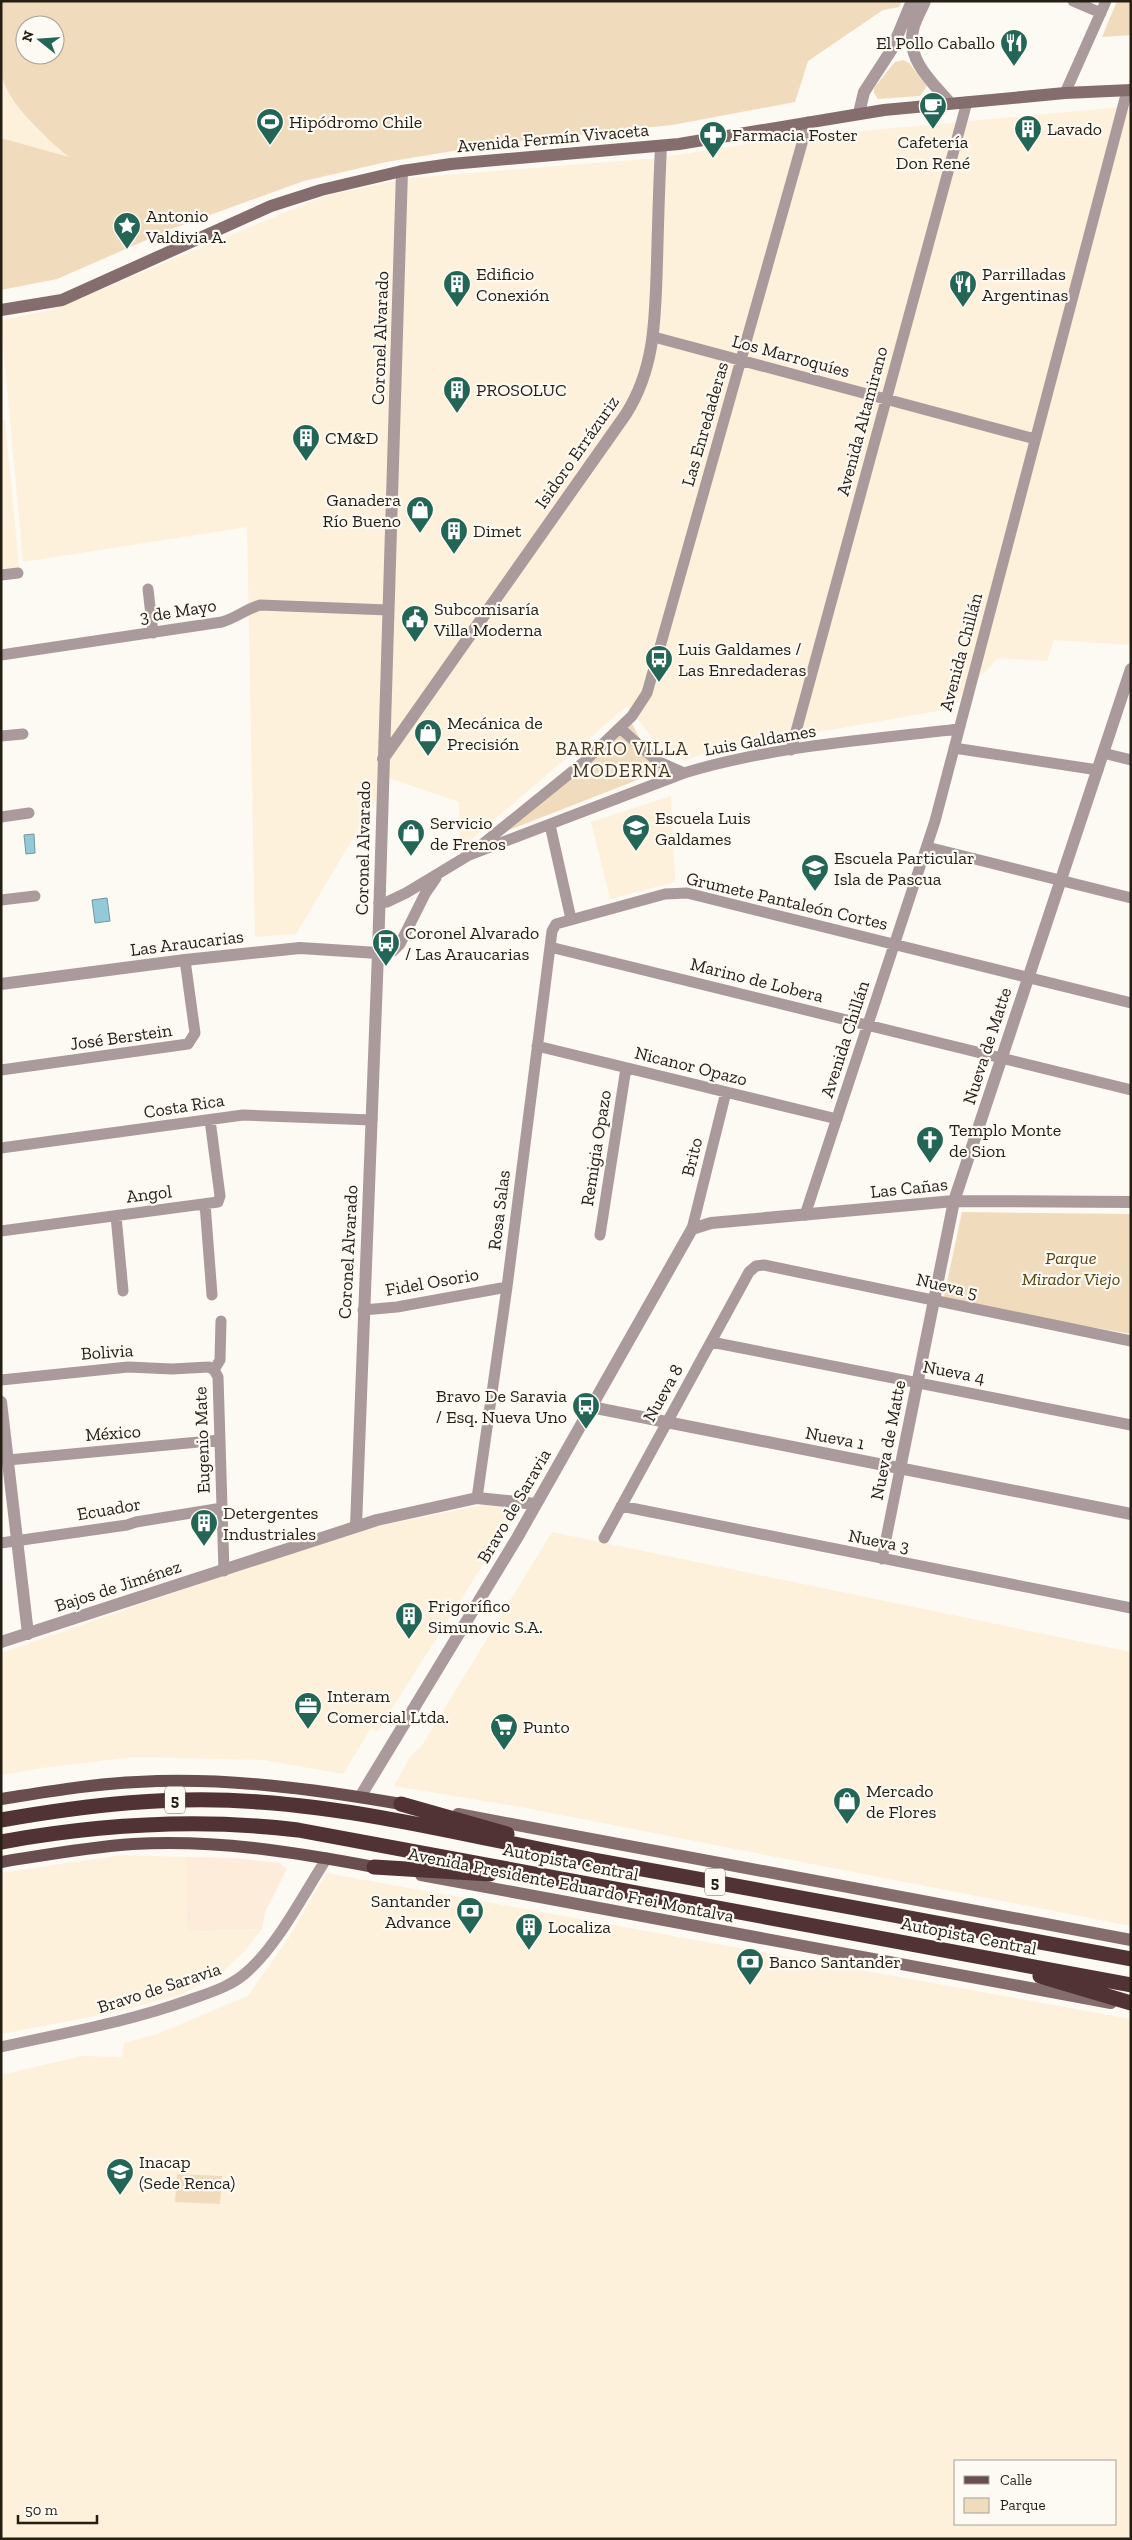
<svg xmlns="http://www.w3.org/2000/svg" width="1132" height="2540" viewBox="0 0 1132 2540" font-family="'Zilla Slab',serif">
<rect width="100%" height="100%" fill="#fdf9f3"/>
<path fill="#feecdb" d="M 185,1857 L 231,1858 L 280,1863 L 287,1869 L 265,1912 L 262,1929 L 187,1932 Z"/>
<path fill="#fef1db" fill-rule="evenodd" d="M 1,73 L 15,100 L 32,125 L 70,158 L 1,138 Z
M 1131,106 L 1130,645 L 1054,640 L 1047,661 L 998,658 L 949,709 L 711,751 L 684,761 L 653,739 L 627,706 L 460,849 L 459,802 L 389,778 L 296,934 L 255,937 L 247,527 L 23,562 L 1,320 L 52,310 L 322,197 L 408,178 L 657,158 L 786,138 Z
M 1,420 L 5,420 L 19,567 L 1,569 Z
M 671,796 L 675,882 L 610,899 L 591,822 Z
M 488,1504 L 517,1511 L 377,1732 L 371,1728 L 343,1774 L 263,1760 L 134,1757 L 49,1767 L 1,1775 L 1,1653 L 349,1532 Z
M 552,1532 L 1131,1652 L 1131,1926 L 520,1807 L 394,1786 L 410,1757 L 421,1747 Z
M 121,1855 L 185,1857 L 187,1932 L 262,1929 L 243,1953 L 221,1973 L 182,1994 L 111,2013 L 1,2034 L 1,1873 Z
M 326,1873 L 1131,2019 L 1131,2539 L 1,2539 L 1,2075 L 82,2056 L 122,2057 L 124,2043 L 157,2034 L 248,1996 L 291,1934 ZM 956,2461 L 1116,2461 L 1116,2524 L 956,2524 Z"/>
<path fill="#f0dcbd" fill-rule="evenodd" d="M 1,1 L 902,1 L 899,7 L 883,10 L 808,61 L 795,102 L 672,125 L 502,143 L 386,162 L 304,181 L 174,228 L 57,279 L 1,290 L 1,138 L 69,157 C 47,139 4,101 1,71 C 0,48 1,24 1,1 ZM 25,25 L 55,25 L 55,55 L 25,55 Z
M 1117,1 L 1131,1 L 1131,35 L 1102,37 Z
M 903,60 L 909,63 L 927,86 L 920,96 L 878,99 L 874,93 L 874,88 L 895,62 Z
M 629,718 L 642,743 L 673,766 L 504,832 Z
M 962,1212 L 1131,1214 L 1131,1334 L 943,1301 Z
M 177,2174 L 222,2176 L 220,2204 L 175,2202 Z"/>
<path fill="#92cad7" stroke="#71969c" d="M 34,834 L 35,853 L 26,854 L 24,835 Z
M 107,898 L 110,921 L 95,923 L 92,900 Z"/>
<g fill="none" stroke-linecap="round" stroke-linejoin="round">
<path stroke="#ab9a9b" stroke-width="11" d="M 1073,1 L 1101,13
M 1065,93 L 1106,1
M 654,337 L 1035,439
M 1,575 L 18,573
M 148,589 L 153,633
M 1,655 L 222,622 C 236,618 246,609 260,605 L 388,610
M 620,728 L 657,761 L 684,773
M 1,736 L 23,734
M 954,748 L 1098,770
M 791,750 L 967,102
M 1103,753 L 1131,760
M 1,817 L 29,813
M 550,825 L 571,919
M 927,847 L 1131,898
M 469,855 L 584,762 L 632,716 L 647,693 L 808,122
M 1,900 L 35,896
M 379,903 L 387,902 L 406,893 L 469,855 L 684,773 C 773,746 867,740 959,729
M 550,947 L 1131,1090
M 378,953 L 393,951 L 400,944 L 425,894 L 436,878
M 537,1046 L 837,1119
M 1,1070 L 188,1044 L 195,1033 L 185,960
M 1,1148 L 243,1115 L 372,1120
M 205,1204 L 212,1295
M 805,1215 L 935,821 L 1127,91
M 116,1216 L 123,1291
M 692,1229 L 726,1092
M 1,1231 L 218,1202 L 220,1196 L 210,1120
M 600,1235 L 626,1068
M 363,1310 L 397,1307 L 507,1287
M 711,1342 L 1131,1425
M 214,1370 L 218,1377 L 224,1571
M 214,1370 L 220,1360 L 221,1321
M 1,1380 L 128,1367 L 172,1369 L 209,1367 L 214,1370
M 8,1460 L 220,1440
M 477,1498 L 507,1287 L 552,931 L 556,924 L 665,894 L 687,893 L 1131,1003
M 621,1506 L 1131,1608
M 604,1538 L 749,1272 L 756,1266 L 764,1265 L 1131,1341
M 1,1543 L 127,1525 L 136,1522 L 222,1508
M 882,1559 L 900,1469
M 1,2047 C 64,2033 128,2022 189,2000 C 209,1993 233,1986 249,1970 C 279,1943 304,1893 327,1858"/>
<path stroke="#ab9a9b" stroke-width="12" d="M 925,1 C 921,11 915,20 913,30 C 906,60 933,83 950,103
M 859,113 L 864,92 L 892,49 L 912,1
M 383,759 L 626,414 C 656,367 655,316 657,262 C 658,224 659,185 661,147
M 1,984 L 185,960 L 300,948 L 378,953
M 1,1402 L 28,1634
M 591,1407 L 1131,1514
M 900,1469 L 954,1201 L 1131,669
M 356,1526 L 378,953 L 402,171
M 1,1642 L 377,1520 L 477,1498 L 536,1504
M 360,1797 L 517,1538 L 692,1229 L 711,1223 L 954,1201 L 1131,1202"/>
<path stroke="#856d6e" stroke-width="12" d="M 1,310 L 62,300 L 271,206 L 321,190 L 402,171 L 451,164 L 679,144 L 884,110 L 1065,93 L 1131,90
M 458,1814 L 1131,1940
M 421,1875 L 1111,2003"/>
<path stroke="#694d4f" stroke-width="12" d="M 1,1799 C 46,1792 91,1784 137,1782 C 226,1777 314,1789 401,1804
M 1,1862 C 45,1855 89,1847 133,1844 C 214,1839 294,1852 374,1867"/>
<path stroke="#513335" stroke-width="15" d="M 401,1804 L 507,1834
M 1,1820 C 87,1805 172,1795 259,1802 C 375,1810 490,1841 604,1862 C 780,1894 955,1926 1131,1959
M 1,1842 C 100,1824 198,1818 298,1830 L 1131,1985
M 374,1867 L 490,1874
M 1040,1976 L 1131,2003"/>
</g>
<defs>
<symbol id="restaurant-pin" viewBox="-11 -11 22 30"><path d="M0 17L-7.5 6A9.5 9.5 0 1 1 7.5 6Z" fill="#236656" stroke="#fdf9f3"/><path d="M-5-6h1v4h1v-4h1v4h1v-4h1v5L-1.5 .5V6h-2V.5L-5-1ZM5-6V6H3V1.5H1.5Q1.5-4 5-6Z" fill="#fff"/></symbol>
<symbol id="cafe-pin" viewBox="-11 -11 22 30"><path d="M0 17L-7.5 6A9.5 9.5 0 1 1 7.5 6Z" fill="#236656" stroke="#fdf9f3"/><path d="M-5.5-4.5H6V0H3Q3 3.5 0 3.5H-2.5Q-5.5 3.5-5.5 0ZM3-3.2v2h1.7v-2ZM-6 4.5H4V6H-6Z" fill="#fff"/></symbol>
<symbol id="stadium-pin" viewBox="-11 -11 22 30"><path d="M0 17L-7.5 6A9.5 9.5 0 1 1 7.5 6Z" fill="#236656" stroke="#fdf9f3"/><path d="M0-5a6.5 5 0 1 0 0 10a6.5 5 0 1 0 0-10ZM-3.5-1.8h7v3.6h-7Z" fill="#fff"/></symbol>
<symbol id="building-pin" viewBox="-11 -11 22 30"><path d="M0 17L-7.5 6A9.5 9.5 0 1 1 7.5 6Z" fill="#236656" stroke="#fdf9f3"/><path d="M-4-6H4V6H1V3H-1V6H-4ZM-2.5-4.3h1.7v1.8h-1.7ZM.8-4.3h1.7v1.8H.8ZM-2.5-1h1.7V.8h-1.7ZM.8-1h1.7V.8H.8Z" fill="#fff"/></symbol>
<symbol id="pharmacy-pin" viewBox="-11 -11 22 30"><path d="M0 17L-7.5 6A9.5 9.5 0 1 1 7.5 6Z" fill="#236656" stroke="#fdf9f3"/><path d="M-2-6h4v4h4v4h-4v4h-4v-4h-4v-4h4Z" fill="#fff"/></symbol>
<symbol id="sight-pin" viewBox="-11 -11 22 30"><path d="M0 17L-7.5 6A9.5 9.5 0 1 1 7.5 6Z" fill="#236656" stroke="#fdf9f3"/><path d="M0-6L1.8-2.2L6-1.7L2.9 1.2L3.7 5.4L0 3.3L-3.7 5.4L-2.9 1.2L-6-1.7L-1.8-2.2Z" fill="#fff"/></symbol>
<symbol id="shop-pin" viewBox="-11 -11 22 30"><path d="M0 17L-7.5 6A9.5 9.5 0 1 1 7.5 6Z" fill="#236656" stroke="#fdf9f3"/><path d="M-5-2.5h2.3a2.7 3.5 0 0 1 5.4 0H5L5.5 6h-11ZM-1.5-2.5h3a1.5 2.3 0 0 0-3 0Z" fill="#fff"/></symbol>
<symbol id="civic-pin" viewBox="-11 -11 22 30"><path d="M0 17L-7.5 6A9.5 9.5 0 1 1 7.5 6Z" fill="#236656" stroke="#fdf9f3"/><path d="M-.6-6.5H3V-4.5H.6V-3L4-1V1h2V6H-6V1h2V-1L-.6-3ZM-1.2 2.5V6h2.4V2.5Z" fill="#fff"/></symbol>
<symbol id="bus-pin" viewBox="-11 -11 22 30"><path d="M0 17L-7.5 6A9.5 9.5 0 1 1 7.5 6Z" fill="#236656" stroke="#fdf9f3"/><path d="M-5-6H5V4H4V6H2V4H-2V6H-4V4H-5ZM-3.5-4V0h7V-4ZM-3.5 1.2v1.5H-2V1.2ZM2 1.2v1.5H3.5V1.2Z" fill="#fff"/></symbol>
<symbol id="school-pin" viewBox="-11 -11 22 30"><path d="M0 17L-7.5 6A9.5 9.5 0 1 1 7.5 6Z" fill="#236656" stroke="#fdf9f3"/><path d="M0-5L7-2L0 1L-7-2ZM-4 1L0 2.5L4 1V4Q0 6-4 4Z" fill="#fff"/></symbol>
<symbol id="church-pin" viewBox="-11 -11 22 30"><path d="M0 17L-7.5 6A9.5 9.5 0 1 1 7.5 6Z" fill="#236656" stroke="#fdf9f3"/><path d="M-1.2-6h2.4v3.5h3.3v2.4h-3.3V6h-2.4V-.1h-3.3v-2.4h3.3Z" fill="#fff"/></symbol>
<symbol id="office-pin" viewBox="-11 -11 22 30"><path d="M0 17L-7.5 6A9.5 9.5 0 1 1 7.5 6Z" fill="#236656" stroke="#fdf9f3"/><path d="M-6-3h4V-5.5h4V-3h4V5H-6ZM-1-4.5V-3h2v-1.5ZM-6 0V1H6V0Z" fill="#fff"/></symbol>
<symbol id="supermarket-pin" viewBox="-11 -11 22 30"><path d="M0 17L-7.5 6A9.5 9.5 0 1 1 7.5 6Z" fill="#236656" stroke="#fdf9f3"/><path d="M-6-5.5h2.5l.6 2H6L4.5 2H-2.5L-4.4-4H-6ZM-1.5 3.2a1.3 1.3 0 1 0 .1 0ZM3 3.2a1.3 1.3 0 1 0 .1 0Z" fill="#fff"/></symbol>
<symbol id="bank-pin" viewBox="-11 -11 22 30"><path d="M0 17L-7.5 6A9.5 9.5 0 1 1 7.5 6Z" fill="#236656" stroke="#fdf9f3"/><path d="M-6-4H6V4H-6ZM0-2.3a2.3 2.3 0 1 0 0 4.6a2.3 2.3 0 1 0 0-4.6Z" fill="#fff"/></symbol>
<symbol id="university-pin" viewBox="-11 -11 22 30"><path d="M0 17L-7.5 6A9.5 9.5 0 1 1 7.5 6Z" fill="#236656" stroke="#fdf9f3"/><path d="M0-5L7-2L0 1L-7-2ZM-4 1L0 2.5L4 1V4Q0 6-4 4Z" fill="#fff"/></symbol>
</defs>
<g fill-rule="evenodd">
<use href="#restaurant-pin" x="998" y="27" width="32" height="43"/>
<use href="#cafe-pin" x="917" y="90" width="32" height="43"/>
<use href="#stadium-pin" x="254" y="106" width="32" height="43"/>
<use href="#building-pin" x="1012" y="113" width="32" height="43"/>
<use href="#pharmacy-pin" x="697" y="119" width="32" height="43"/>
<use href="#sight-pin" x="111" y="210" width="32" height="43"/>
<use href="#building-pin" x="441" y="268" width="32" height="43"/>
<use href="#restaurant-pin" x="947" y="268" width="32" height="43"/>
<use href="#building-pin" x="441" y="374" width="32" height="43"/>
<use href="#building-pin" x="290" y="422" width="32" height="43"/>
<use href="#shop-pin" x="404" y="494" width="32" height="43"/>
<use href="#building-pin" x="438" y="515" width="32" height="43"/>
<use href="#civic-pin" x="399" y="603" width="32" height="43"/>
<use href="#bus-pin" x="643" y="643" width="32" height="43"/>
<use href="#shop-pin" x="412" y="717" width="32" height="43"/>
<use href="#school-pin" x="620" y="812" width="32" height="43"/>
<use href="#shop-pin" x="395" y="817" width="32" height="43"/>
<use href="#school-pin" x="799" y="852" width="32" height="43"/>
<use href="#bus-pin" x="370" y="927" width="32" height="43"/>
<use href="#church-pin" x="914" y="1124" width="32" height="43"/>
<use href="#bus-pin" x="570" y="1390" width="32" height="43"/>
<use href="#building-pin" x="188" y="1507" width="32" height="43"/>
<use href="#building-pin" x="393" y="1600" width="32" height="43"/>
<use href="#office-pin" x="292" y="1690" width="32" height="43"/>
<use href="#supermarket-pin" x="488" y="1711" width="32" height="43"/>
<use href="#shop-pin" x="831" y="1785" width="32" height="43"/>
<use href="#bank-pin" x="454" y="1895" width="32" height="43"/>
<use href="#building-pin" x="513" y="1911" width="32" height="43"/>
<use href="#bank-pin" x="734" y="1946" width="32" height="43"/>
<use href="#university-pin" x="104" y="2156" width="32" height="43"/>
</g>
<g text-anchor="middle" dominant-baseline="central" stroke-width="4.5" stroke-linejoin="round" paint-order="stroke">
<g fill="#fdf9f3" stroke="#656056" stroke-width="1">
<rect x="165" y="1786.5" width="20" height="27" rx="4"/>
<rect x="705" y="1868.5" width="20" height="27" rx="4"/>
</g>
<g font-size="16" font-weight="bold" fill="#241e13">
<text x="175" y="1800">5</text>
<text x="715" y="1882">5</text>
</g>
<g font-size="18" fill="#241e13" stroke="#fdf9f3" text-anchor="start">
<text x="995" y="43" text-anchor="end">El Pollo Caballo</text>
<text x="289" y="122">Hipódromo Chile</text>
<text x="1047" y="129">Lavado</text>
<text x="732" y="135">Farmacia Foster</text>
<text x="933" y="142" text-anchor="middle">Cafetería<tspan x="933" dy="21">Don René</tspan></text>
<text x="146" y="216">Antonio<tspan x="146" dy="21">Valdivia A.</tspan></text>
<text x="476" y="274">Edificio<tspan x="476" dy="21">Conexión</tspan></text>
<text x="982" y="274">Parrilladas<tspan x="982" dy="21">Argentinas</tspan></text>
<text x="476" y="390">PROSOLUC</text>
<text x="325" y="438">CM&amp;D</text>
<text x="401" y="500" text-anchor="end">Ganadera<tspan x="401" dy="21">Río Bueno</tspan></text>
<text x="473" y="531">Dimet</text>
<text x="434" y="609">Subcomisaría<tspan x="434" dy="21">Villa Moderna</tspan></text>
<text x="678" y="649">Luis Galdames /<tspan x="678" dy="21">Las Enredaderas</tspan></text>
<text x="447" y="723">Mecánica de<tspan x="447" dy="21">Precisión</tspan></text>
<text x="655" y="818">Escuela Luis<tspan x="655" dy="21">Galdames</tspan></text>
<text x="430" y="823">Servicio<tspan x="430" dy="21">de Frenos</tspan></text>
<text x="834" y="858">Escuela Particular<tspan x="834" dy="21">Isla de Pascua</tspan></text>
<text x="405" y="933">Coronel Alvarado<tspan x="405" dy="21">/ Las Araucarias</tspan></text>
<text x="949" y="1130">Templo Monte<tspan x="949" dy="21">de Sion</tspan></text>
<text x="567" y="1396" text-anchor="end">Bravo De Saravia<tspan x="567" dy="21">/ Esq. Nueva Uno</tspan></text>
<text x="223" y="1513">Detergentes<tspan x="223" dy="21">Industriales</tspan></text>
<text x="428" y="1606">Frigorífico<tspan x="428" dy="21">Simunovic S.A.</tspan></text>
<text x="327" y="1696">Interam<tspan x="327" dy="21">Comercial Ltda.</tspan></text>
<text x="523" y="1727">Punto</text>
<text x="866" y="1791">Mercado<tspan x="866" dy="21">de Flores</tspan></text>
<text x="451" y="1901" text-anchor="end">Santander<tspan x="451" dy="21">Advance</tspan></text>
<text x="548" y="1927">Localiza</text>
<text x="769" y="1962">Banco Santander</text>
<text x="139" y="2162">Inacap<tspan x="139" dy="21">(Sede Renca)</tspan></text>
</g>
<g font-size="18" fill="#241e13" stroke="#fdf9f3">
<text transform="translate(553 138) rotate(-5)">Avenida Fermín Vivaceta</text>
<text transform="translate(380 338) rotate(-88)">Coronel Alvarado</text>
<text transform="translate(791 356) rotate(15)">Los Marroquíes</text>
<text transform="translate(862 421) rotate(-75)">Avenida Altamirano</text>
<text transform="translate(705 424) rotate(-74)">Las Enredaderas</text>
<text transform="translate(577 452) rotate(-55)">Isidoro Errázuriz</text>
<text transform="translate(178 611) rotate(-9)">3 de Mayo</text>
<text transform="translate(961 652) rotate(-75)">Avenida Chillán</text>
<text transform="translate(760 740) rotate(-10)">Luis Galdames</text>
<text transform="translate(363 848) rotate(-89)">Coronel Alvarado</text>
<text transform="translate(787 901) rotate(13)">Grumete Pantaleón Cortes</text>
<text transform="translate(187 943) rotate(-7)">Las Araucarias</text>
<text transform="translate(757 980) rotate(14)">Marino de Lobera</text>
<text transform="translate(121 1037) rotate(-8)">José Berstein</text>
<text transform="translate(845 1039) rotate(-72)">Avenida Chillán</text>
<text transform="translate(987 1046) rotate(-72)">Nueva de Matte</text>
<text transform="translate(691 1066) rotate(14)">Nicanor Opazo</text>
<text transform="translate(184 1106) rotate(-9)">Costa Rica</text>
<text transform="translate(596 1148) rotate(-81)">Remigia Opazo</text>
<text transform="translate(692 1157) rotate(-76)">Brito</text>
<text transform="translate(909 1188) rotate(-6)">Las Cañas</text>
<text transform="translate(149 1194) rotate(-7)">Angol</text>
<text transform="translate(499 1210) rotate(-83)">Rosa Salas</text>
<text transform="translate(348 1252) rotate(-87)">Coronel Alvarado</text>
<text transform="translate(432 1282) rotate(-10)">Fidel Osorio</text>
<text transform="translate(947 1286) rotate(13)">Nueva 5</text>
<text transform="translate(107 1352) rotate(-4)">Bolivia</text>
<text transform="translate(954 1372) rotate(11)">Nueva 4</text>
<text transform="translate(663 1393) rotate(-61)">Nueva 8</text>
<text transform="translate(113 1433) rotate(-4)">México</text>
<text transform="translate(835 1438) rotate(11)">Nueva 1</text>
<text transform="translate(202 1440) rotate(-92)">Eugenio Mate</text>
<text transform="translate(888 1440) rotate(-79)">Nueva de Matte</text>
<text transform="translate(514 1506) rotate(-60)">Bravo de Saravia</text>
<text transform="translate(109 1509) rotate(-10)">Ecuador</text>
<text transform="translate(879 1541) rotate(11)">Nueva 3</text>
<text transform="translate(118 1586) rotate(-18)">Bajos de Jiménez</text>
<text transform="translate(571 1862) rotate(11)">Autopista Central</text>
<text transform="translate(571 1885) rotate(11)">Avenida Presidente Eduardo Frei Montalva</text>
<text transform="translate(969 1936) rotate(11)">Autopista Central</text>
<text transform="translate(159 1988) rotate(-18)">Bravo de Saravia</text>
</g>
<g font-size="18" font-style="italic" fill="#5c4313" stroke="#fdf9f3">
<text x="1071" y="1258">Parque<tspan x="1071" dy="21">Mirador Viejo</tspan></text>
</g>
<g font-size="19" letter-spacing="1" fill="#45361d" stroke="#fdf9f3">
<text x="622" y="748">BARRIO VILLA<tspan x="622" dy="22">MODERNA</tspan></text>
</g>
</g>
<rect width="1132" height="2540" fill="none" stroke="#241e13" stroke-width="5"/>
<rect x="954" y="2460" width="162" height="65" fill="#fdf9f3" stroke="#a6a199"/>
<rect x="964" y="2476" width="25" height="8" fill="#694d4f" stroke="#a6a199"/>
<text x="1000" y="2485" font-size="15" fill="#241e13">Calle</text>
<rect x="964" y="2498" width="25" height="15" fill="#f0dcbd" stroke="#a6a199"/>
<text x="1000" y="2510" font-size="15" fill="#241e13">Parque</text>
<g transform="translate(40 40) rotate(287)"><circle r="24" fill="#fdf9f3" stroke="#a6a199"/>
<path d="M0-4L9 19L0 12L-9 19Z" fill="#236656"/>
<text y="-8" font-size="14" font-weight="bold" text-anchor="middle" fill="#241e13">N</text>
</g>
<path d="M18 2515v8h79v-8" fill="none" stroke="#241e13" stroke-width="2.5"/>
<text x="25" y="2515" font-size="15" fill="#241e13" stroke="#fdf9f3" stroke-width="4" paint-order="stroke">50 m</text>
</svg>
